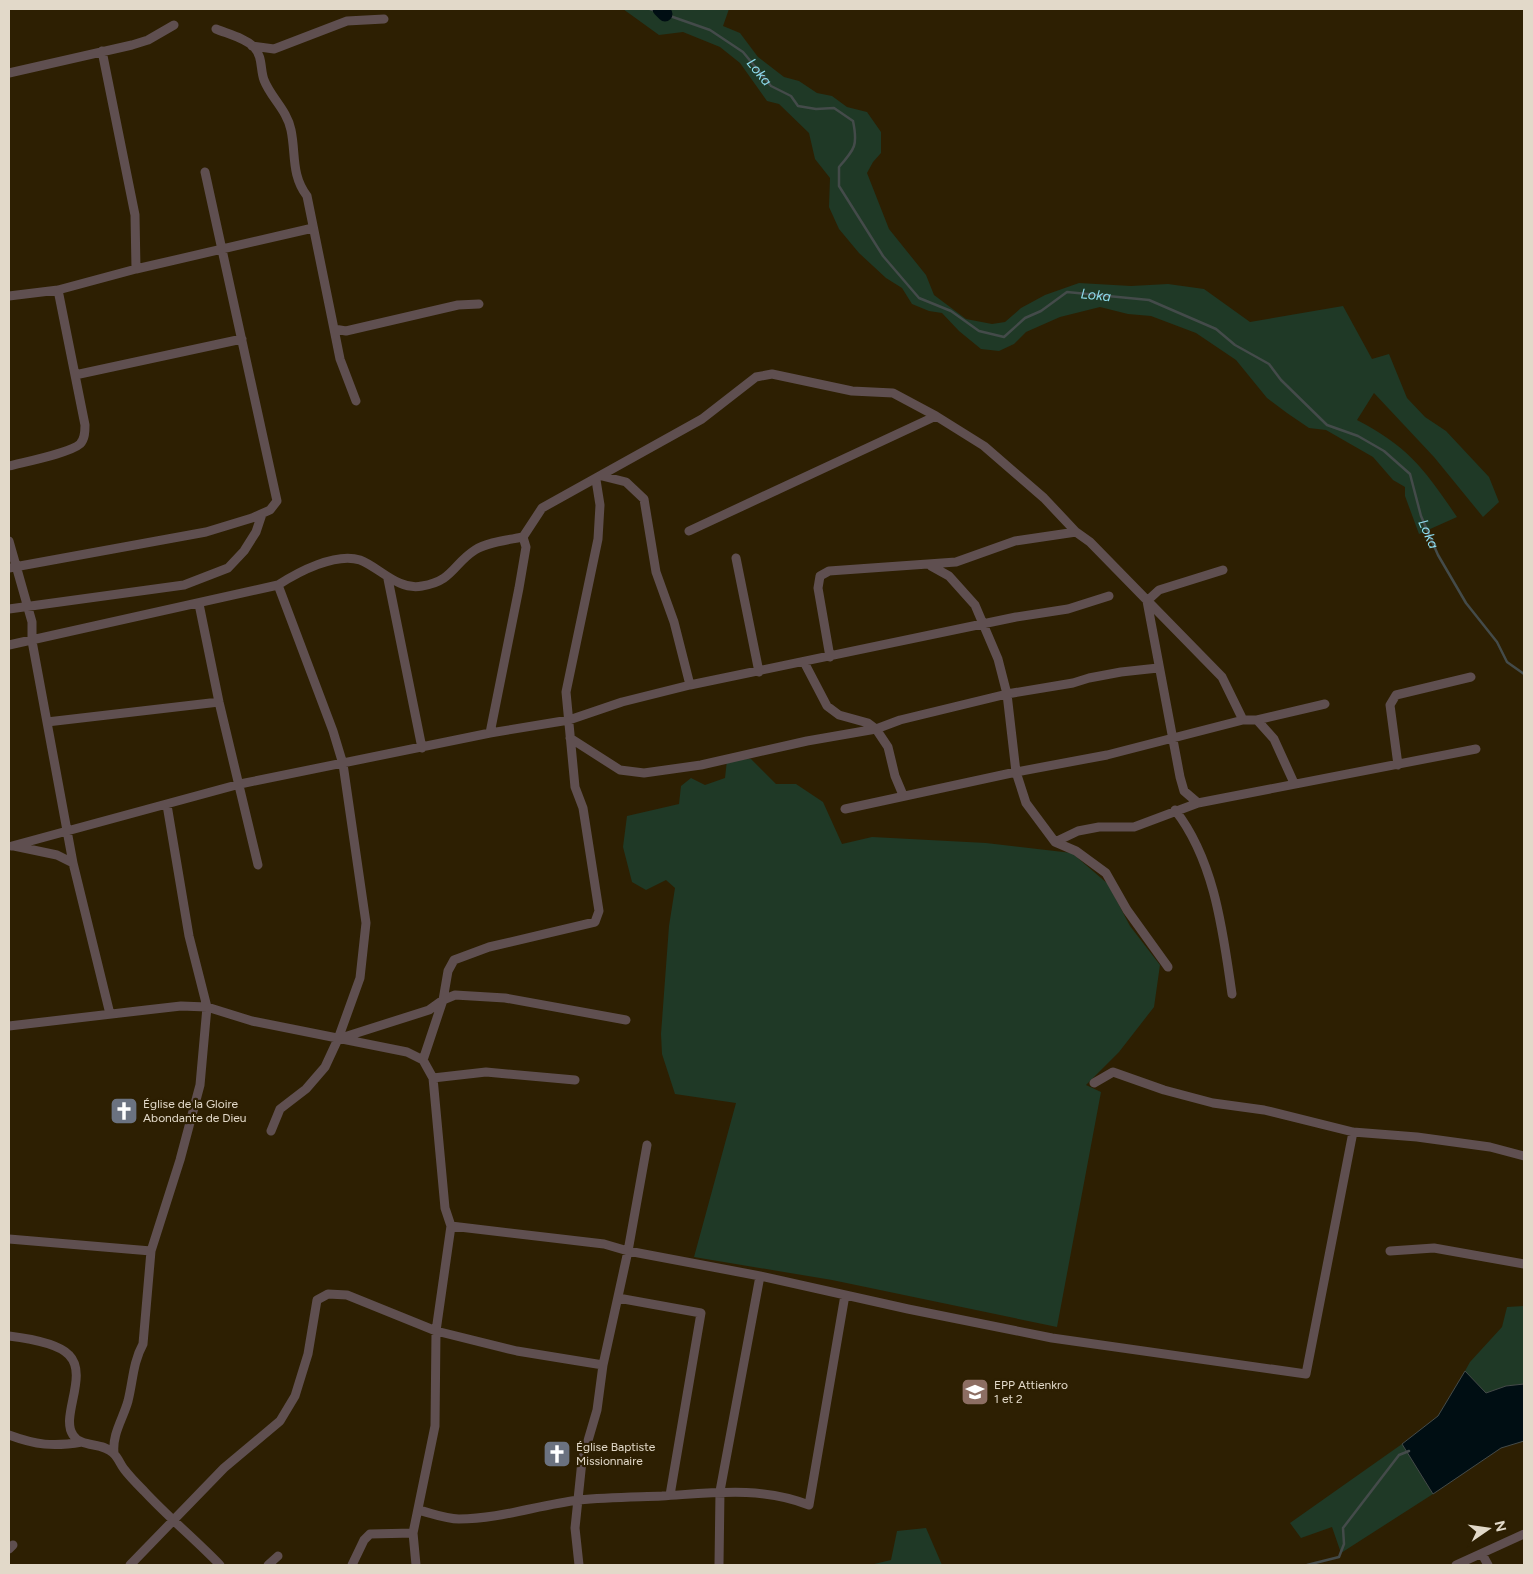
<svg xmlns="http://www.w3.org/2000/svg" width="1533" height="1574" viewBox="0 0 1533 1574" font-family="Figtree,sans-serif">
<rect width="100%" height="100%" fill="#2d1f02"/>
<path fill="#1f3926" d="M 623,9 L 729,9 L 723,26 L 740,33 L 758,57 L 784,77 L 799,81 L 817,93 L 832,96 L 847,107 L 867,112 L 881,132 L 881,153 L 873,162 L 867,173 L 889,229 L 926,275 L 934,295 L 966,319 L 992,324 L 1005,322 L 1021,308 L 1045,295 L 1079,283 L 1131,286 L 1168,284 L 1204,289 L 1250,322 L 1343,306 L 1372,359 L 1389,354 L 1407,398 L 1425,417 L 1446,431 L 1489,477 L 1499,502 L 1483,517 L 1434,457 L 1374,393 L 1357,420 C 1409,447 1425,470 1457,517 L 1419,534 L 1405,496 L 1405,487 L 1393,480 L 1373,457 L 1326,430 L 1309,428 L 1287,413 L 1267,398 L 1236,360 L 1196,333 L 1151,316 L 1128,314 L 1100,307 L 1060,317 L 1026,332 L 1014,344 L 999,351 L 981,349 L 959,331 L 942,313 L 929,311 L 912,304 L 902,288 L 886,278 L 859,253 L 839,229 L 829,207 L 830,178 L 815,159 L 809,133 L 779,104 L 767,101 L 740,63 L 720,47 L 683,32 L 659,35 Z
M 751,759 L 776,784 L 796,784 L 823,802 L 842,844 L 872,837 L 986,843 L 1072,853 L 1108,884 L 1130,926 L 1160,965 L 1154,1007 L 1119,1052 L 1086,1085 L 1101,1092 L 1057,1327 L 832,1280 L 694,1257 L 736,1103 L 675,1094 L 662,1054 L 661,1034 L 669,926 L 675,888 L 666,880 L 646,890 L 632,882 L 623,847 L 627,816 L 679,804 L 681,786 L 691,778 L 705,785 L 725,778 L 727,760 Z
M 1524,1306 L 1524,1384 L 1506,1386 L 1486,1393 L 1465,1371 L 1470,1362 L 1502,1327 L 1507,1307 Z
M 1402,1444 L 1433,1494 L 1341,1553 L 1332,1527 L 1301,1538 L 1290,1523 Z
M 926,1528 L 942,1565 L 870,1565 L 891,1560 L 897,1531 Z"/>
<path fill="#000e13" stroke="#444b4a" d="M 1465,1371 L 1486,1393 L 1506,1386 L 1524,1384 L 1524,1441 L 1501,1448 L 1433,1494 L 1402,1444 L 1438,1416 Z"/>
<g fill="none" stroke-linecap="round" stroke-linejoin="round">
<g stroke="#444b4a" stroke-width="2.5">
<path id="s1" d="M 650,9 L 710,30 L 743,52 L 771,86 L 791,96 L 798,106 L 816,109 L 834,108 L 853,121 C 858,145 855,149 839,167 L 839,186 L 883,256 L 919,298 L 951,311 L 979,331 L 1004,337 L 1025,318 L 1041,311 L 1067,292 L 1149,300 L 1216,329 L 1235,345 L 1269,364 L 1281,380 L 1327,425 L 1358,436 L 1384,451 L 1410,474 L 1421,516 L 1438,555 L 1466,603 L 1497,642 L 1507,662 L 1524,674"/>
<path d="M 1307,1565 L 1339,1557 L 1344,1544 L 1343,1528 L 1399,1455 L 1409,1451"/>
</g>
<path stroke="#000e13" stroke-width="15" d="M 660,9 L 665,14"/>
<path stroke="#5f4f50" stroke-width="9" d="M 216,29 C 228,34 245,38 254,47 C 263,57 260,69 264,80 C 271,98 287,110 291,130 C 296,154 291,175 307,196 L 334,329 L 346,331 L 458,305 L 479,304
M 252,46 L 274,49 L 347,21 L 384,19
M 102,51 L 135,215 L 136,269
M 9,73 L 132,45 L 148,40 L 174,25
M 9,296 L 58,290 L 136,269 L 313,228
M 334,329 L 340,359 L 356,401
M 75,375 L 242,339
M 9,466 C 24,462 70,453 80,444 C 85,439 85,431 85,425 L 58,290
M 602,476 L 626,482 L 644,499 L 656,572 L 674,622 L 690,685
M 689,531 L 936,416
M 9,541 L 32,622 L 32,641 L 73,863 L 110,1014
M 736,558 L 759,672
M 931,566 L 949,576 L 975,605 L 998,659 L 1007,694 L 1016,772 L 1026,803 L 1055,842 L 1076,851 L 1106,873 L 1127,910 L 1168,967
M 9,568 L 206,532 L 252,518 L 270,510 L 277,501 L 205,172
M 388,579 L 422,748
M 199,604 L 219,702 L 258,865
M 9,609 L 184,585 L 228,568 L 244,551 L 256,532 L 262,514
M 9,645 L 278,585 C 298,572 336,552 360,560 C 379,567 398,591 422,586 C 453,581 453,564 475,550 C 487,542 508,540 523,537 L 542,508 L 702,419 L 756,377 L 772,374 L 852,391 L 893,393 L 936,416 L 984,446 L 1044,498 L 1076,532
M 830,657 L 818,588 L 820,576 L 829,571 L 956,562 L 1015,541 L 1076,532 L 1090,542 L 1222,677 L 1243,720
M 804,662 L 827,706 L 839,715 L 868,723 L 876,729 L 888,747 L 895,776 L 903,795
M 1257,720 L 1325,704
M 47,722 L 219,702
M 490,733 L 519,588 L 526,547 L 523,537
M 570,738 L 620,770 L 644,773 L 701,765 L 807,741 L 876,729 L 900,720 L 1007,694 L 1073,683 L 1089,678 L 1121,672 L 1158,668
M 1398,765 L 1390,705 L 1396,695 L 1471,677
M 1198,803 L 1184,791 L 1180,777 L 1147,601 L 1159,590 L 1223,570
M 845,809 L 1016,772 L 1107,755 L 1243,720 L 1257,720 L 1274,739 L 1294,783
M 1175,810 C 1215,861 1223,933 1232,994
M 1055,842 L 1078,831 L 1099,827 L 1134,827 L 1198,803 L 1476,749
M 12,846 L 240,784 L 490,733 L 569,720 L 622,702 L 690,685 L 1016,617 L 1068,609 L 1109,596
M 14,846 L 57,855 L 73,863
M 9,1026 L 146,1010 L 181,1006 L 207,1007 L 252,1021 L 407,1052 L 423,1060 L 433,1078 L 445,1208 L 451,1226 L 436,1331 L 435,1426 L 413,1533 L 416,1565
M 341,1038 L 429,1010 L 443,1000 L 455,995 L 505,998 L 626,1020
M 423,1060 L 443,1000 L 448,971 L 454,960 L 489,947 L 595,922 L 599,911 L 583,808 L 575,787 L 566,692 L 598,539 L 600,505 L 596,480
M 433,1078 L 486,1072 L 575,1080
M 1094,1083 L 1113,1072 L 1164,1090 L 1213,1103 L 1264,1110 L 1353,1132 L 1417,1137 L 1490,1147 L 1524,1156
M 271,1131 L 280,1109 L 306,1089 L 325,1067 L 338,1039 L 360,978 L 366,923 L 343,764 L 333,731 L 278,585
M 451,1226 L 604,1244 L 628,1251 L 760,1276 L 908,1309 L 1052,1338 L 1306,1374 L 1353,1132
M 9,1239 L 151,1251
M 1390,1251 L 1434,1248 L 1524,1264
M 618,1298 L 701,1313 L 670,1495
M 9,1336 C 25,1338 58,1343 69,1355 C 89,1375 60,1417 73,1435 C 81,1448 103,1442 113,1453 C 118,1457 120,1464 124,1469 C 130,1477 137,1484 144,1491 C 168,1517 196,1540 220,1565
M 9,1435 C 36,1445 53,1447 82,1442
M 114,1453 C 112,1434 123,1419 128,1401 C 133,1381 133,1362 143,1344 L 151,1251 L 180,1160 L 200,1085 L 207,1007 L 189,936 L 167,805
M 418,1510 C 431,1513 445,1519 459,1519 C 500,1519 538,1505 579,1500 C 606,1497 635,1497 662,1496 C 712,1493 761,1486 809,1505 L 845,1295
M 9,1549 L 13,1545
M 1482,1554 L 1488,1565
M 130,1565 L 224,1468 L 280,1421 L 295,1396 L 308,1354 L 317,1300 L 328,1294 L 347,1295 L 436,1331 L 517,1351 L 603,1365
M 268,1565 L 278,1556
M 352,1565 L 364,1540 L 370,1534 L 413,1533
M 579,1565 L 575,1528 L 582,1461 L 597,1410 L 603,1365 L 628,1251 L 647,1145
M 719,1565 L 720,1491 L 760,1276
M 1456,1565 L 1524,1534"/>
</g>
<defs>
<symbol id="church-square" viewBox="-11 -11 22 22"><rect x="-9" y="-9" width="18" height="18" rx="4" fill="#6b7280" stroke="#2d1f02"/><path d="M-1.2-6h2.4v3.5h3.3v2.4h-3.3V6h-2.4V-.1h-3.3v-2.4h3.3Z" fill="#fff"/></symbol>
<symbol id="school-square" viewBox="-11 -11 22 22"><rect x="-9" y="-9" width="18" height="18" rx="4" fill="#8d6e63" stroke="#2d1f02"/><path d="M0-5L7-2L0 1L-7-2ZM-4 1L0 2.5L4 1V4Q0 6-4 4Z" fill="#fff"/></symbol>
</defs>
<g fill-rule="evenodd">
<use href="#church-square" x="108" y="1095" width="32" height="32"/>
<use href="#school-square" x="959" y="1376" width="32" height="32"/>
<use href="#church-square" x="541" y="1438" width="32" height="32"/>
</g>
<g text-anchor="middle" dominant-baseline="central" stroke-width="4.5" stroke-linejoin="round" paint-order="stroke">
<g font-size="12" fill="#e2d9c9" stroke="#2d1f02" text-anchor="start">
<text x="143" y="1104">Église de la Gloire<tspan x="143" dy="14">Abondante de Dieu</tspan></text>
<text x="994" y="1385">EPP Attienkro<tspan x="994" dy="14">1 et 2</tspan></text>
<text x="576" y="1447">Église Baptiste<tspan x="576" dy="14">Missionnaire</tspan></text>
</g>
<g font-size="14" font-style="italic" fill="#8ddaeb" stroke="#2d1f02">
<text stroke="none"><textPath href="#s1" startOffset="129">Loka</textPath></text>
<text stroke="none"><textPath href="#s1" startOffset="651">Loka</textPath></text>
<text stroke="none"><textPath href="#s1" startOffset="1086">Loka</textPath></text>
</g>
</g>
<rect width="1533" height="1574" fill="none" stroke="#e2d9c9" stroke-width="20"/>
<g transform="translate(1488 1529) rotate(77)" stroke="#2d1f02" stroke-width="4" paint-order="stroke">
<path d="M0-4L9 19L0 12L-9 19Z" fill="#e2d9c9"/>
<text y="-8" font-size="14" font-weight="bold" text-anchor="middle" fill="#e2d9c9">N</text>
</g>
</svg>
